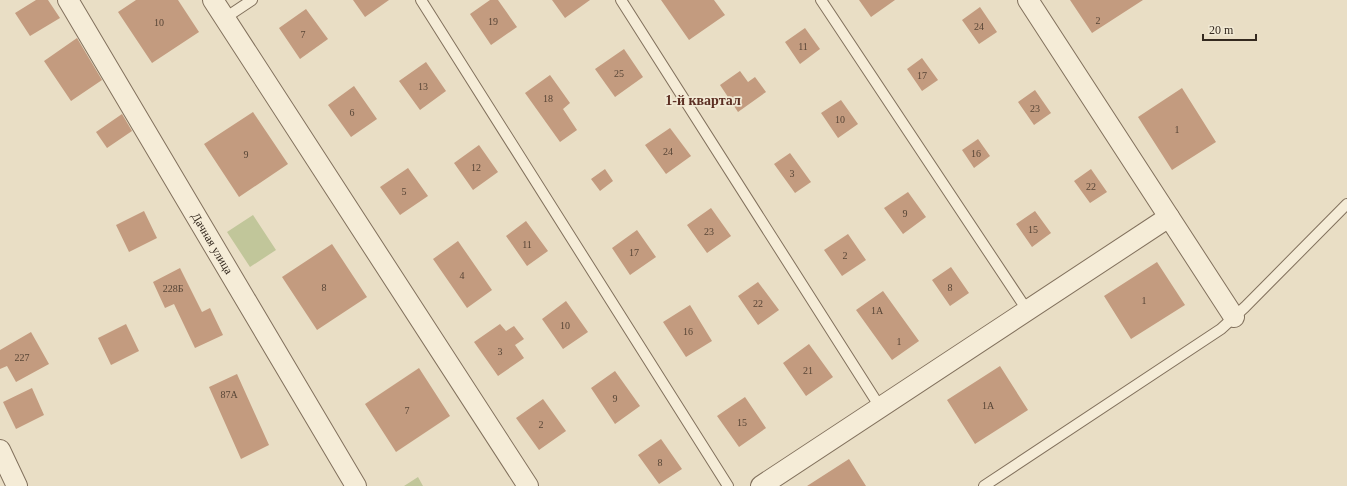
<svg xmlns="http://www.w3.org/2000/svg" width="1347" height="486" viewBox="0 0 1347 486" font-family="'Times New Roman',serif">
<rect width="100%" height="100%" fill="#e9dec5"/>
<path fill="#c1c69a" d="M 253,215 L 276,250 L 250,267 L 227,232 Z
M 418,477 L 423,486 L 404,486 Z"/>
<path fill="#c39b7f" d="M 36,0 L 48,0 L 60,18 L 30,36 L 15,13 Z
M 136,0 L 178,0 L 199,32 L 152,63 L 118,12 Z
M 353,0 L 389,0 L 365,17 Z
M 490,0 L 498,0 L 517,27 L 491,45 L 470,14 Z
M 552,0 L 590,0 L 565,18 Z
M 661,0 L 714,0 L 725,15 L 689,40 Z
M 859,0 L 895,0 L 871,17 Z
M 1070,0 L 1143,0 L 1092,33 Z
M 980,7 L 997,32 L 979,44 L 962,20 Z
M 306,9 L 328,39 L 300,59 L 279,28 Z
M 805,28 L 820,49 L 800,64 L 785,42 Z
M 77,38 L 102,80 L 71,101 L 44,61 Z
M 624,49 L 643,77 L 615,97 L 595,69 Z
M 922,58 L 938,80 L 922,91 L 907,69 Z
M 426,62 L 446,91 L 420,110 L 399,81 Z
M 740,71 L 748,82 L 755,77 L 766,92 L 738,112 L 720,85 Z
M 550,75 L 570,103 L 563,109 L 577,130 L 560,142 L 525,93 Z
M 354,86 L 377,119 L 351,137 L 328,105 Z
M 1182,88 L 1216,142 L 1172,170 L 1138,117 Z
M 1035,90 L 1051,113 L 1034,125 L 1018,102 Z
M 841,100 L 858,124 L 838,138 L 821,113 Z
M 253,112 L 288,164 L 239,197 L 204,144 Z
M 122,114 L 132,131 L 107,148 L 96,132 Z
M 670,128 L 691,156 L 666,174 L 645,145 Z
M 978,139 L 990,156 L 974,168 L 962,150 Z
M 479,145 L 498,172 L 473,190 L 454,163 Z
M 790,153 L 811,182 L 795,193 L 774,164 Z
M 408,168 L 428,196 L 400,215 L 380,187 Z
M 605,169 L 613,181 L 600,191 L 591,179 Z
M 1091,169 L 1107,192 L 1090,203 L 1074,181 Z
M 908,192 L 926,217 L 903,234 L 884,208 Z
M 711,208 L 731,236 L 707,253 L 687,225 Z
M 144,211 L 157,238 L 129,252 L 116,225 Z
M 1035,211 L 1051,233 L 1032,247 L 1016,224 Z
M 526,221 L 548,251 L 527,266 L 506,236 Z
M 637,230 L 656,257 L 630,275 L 612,248 Z
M 848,234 L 866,260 L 842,276 L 824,250 Z
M 458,241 L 492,290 L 467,308 L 433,259 Z
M 332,244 L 367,297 L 317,330 L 282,277 Z
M 1157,262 L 1185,305 L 1131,339 L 1104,296 Z
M 951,267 L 969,293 L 950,306 L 932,280 Z
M 180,268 L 202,312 L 210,308 L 223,335 L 195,348 L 174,304 L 165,308 L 153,282 Z
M 758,282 L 779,310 L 758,325 L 738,296 Z
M 883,291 L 919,341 L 892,360 L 856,310 Z
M 566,301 L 588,332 L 563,349 L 542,319 Z
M 690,305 L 712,341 L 686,357 L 663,322 Z
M 126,324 L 139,351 L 111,365 L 98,338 Z
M 500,324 L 506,331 L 514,326 L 524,339 L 515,345 L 524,358 L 498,376 L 474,342 Z
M 31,332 L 49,364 L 16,382 L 7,366 L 0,369 L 0,350 Z
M 809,344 L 833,377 L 806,396 L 783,363 Z
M 1000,366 L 1028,410 L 975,444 L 947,400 Z
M 419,368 L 450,416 L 396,452 L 365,404 Z
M 615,371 L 640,406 L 615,424 L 591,388 Z
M 237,374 L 269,445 L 241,459 L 209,387 Z
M 32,388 L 44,415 L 16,429 L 3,402 Z
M 745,397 L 766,428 L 739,447 L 717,416 Z
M 543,399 L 566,431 L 539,450 L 516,418 Z
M 661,439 L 682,469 L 659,484 L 638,455 Z
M 849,459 L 866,486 L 807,486 Z"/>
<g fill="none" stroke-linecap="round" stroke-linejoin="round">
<defs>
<path id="service" d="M 421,0 L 728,486
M 621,0 L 880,407
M 821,0 L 1027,310
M 225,18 L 252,0
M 984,486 L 1221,329 L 1245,307 L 1347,204"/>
<g id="minor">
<path id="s1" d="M 68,0 L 356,486"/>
<path d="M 213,0 L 528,486"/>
<path d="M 1028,0 L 1234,317"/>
<path d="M 0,450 L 17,486"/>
<path d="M 761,486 L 1169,217"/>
</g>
</defs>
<use href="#service" stroke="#82715d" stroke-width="12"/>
<use href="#minor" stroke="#82715d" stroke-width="22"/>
<use href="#service" stroke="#f5ecd7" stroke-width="10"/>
<use href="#minor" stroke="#f5ecd7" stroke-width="20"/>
</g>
<g text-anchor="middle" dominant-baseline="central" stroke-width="3.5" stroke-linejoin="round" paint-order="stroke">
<g font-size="10" fill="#584637">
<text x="1098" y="20">2</text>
<text x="493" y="21">19</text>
<text x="159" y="22">10</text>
<text x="979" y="26">24</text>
<text x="303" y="34">7</text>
<text x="803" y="46">11</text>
<text x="619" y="73">25</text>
<text x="922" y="75">17</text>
<text x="423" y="86">13</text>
<text x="548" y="98">18</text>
<text x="1035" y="108">23</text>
<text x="352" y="112">6</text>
<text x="840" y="119">10</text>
<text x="1177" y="129">1</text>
<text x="668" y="151">24</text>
<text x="976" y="153">16</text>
<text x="246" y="154">9</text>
<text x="476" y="167">12</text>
<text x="792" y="173">3</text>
<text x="1091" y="186">22</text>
<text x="404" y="191">5</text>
<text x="905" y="213">9</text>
<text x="1033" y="229">15</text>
<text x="709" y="231">23</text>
<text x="527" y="244">11</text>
<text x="634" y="252">17</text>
<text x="845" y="255">2</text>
<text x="462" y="275">4</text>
<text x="324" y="287">8</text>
<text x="950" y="287">8</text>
<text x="173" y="288">228Б</text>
<text x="1144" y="300">1</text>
<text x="758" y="303">22</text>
<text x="877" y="310">1А</text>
<text x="565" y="325">10</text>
<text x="688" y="331">16</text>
<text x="899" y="341">1</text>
<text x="500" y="351">3</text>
<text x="22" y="357">227</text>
<text x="808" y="370">21</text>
<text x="229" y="394">87А</text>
<text x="615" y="398">9</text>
<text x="988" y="405">1А</text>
<text x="407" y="410">7</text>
<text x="742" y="422">15</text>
<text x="541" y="424">2</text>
<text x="660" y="462">8</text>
</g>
<g font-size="12" fill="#34291f" stroke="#f1e9d4">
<text stroke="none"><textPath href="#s1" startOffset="283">Дачная улица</textPath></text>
</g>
<g font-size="14" font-weight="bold" fill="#5c2f23" stroke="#f1e9d4">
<text x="703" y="100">1-й квартал</text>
</g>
</g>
<path d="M1203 34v6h53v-6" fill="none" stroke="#34291f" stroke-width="2"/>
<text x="1209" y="34" font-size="12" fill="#34291f" stroke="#f1e9d4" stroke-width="3" paint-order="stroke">20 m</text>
</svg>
